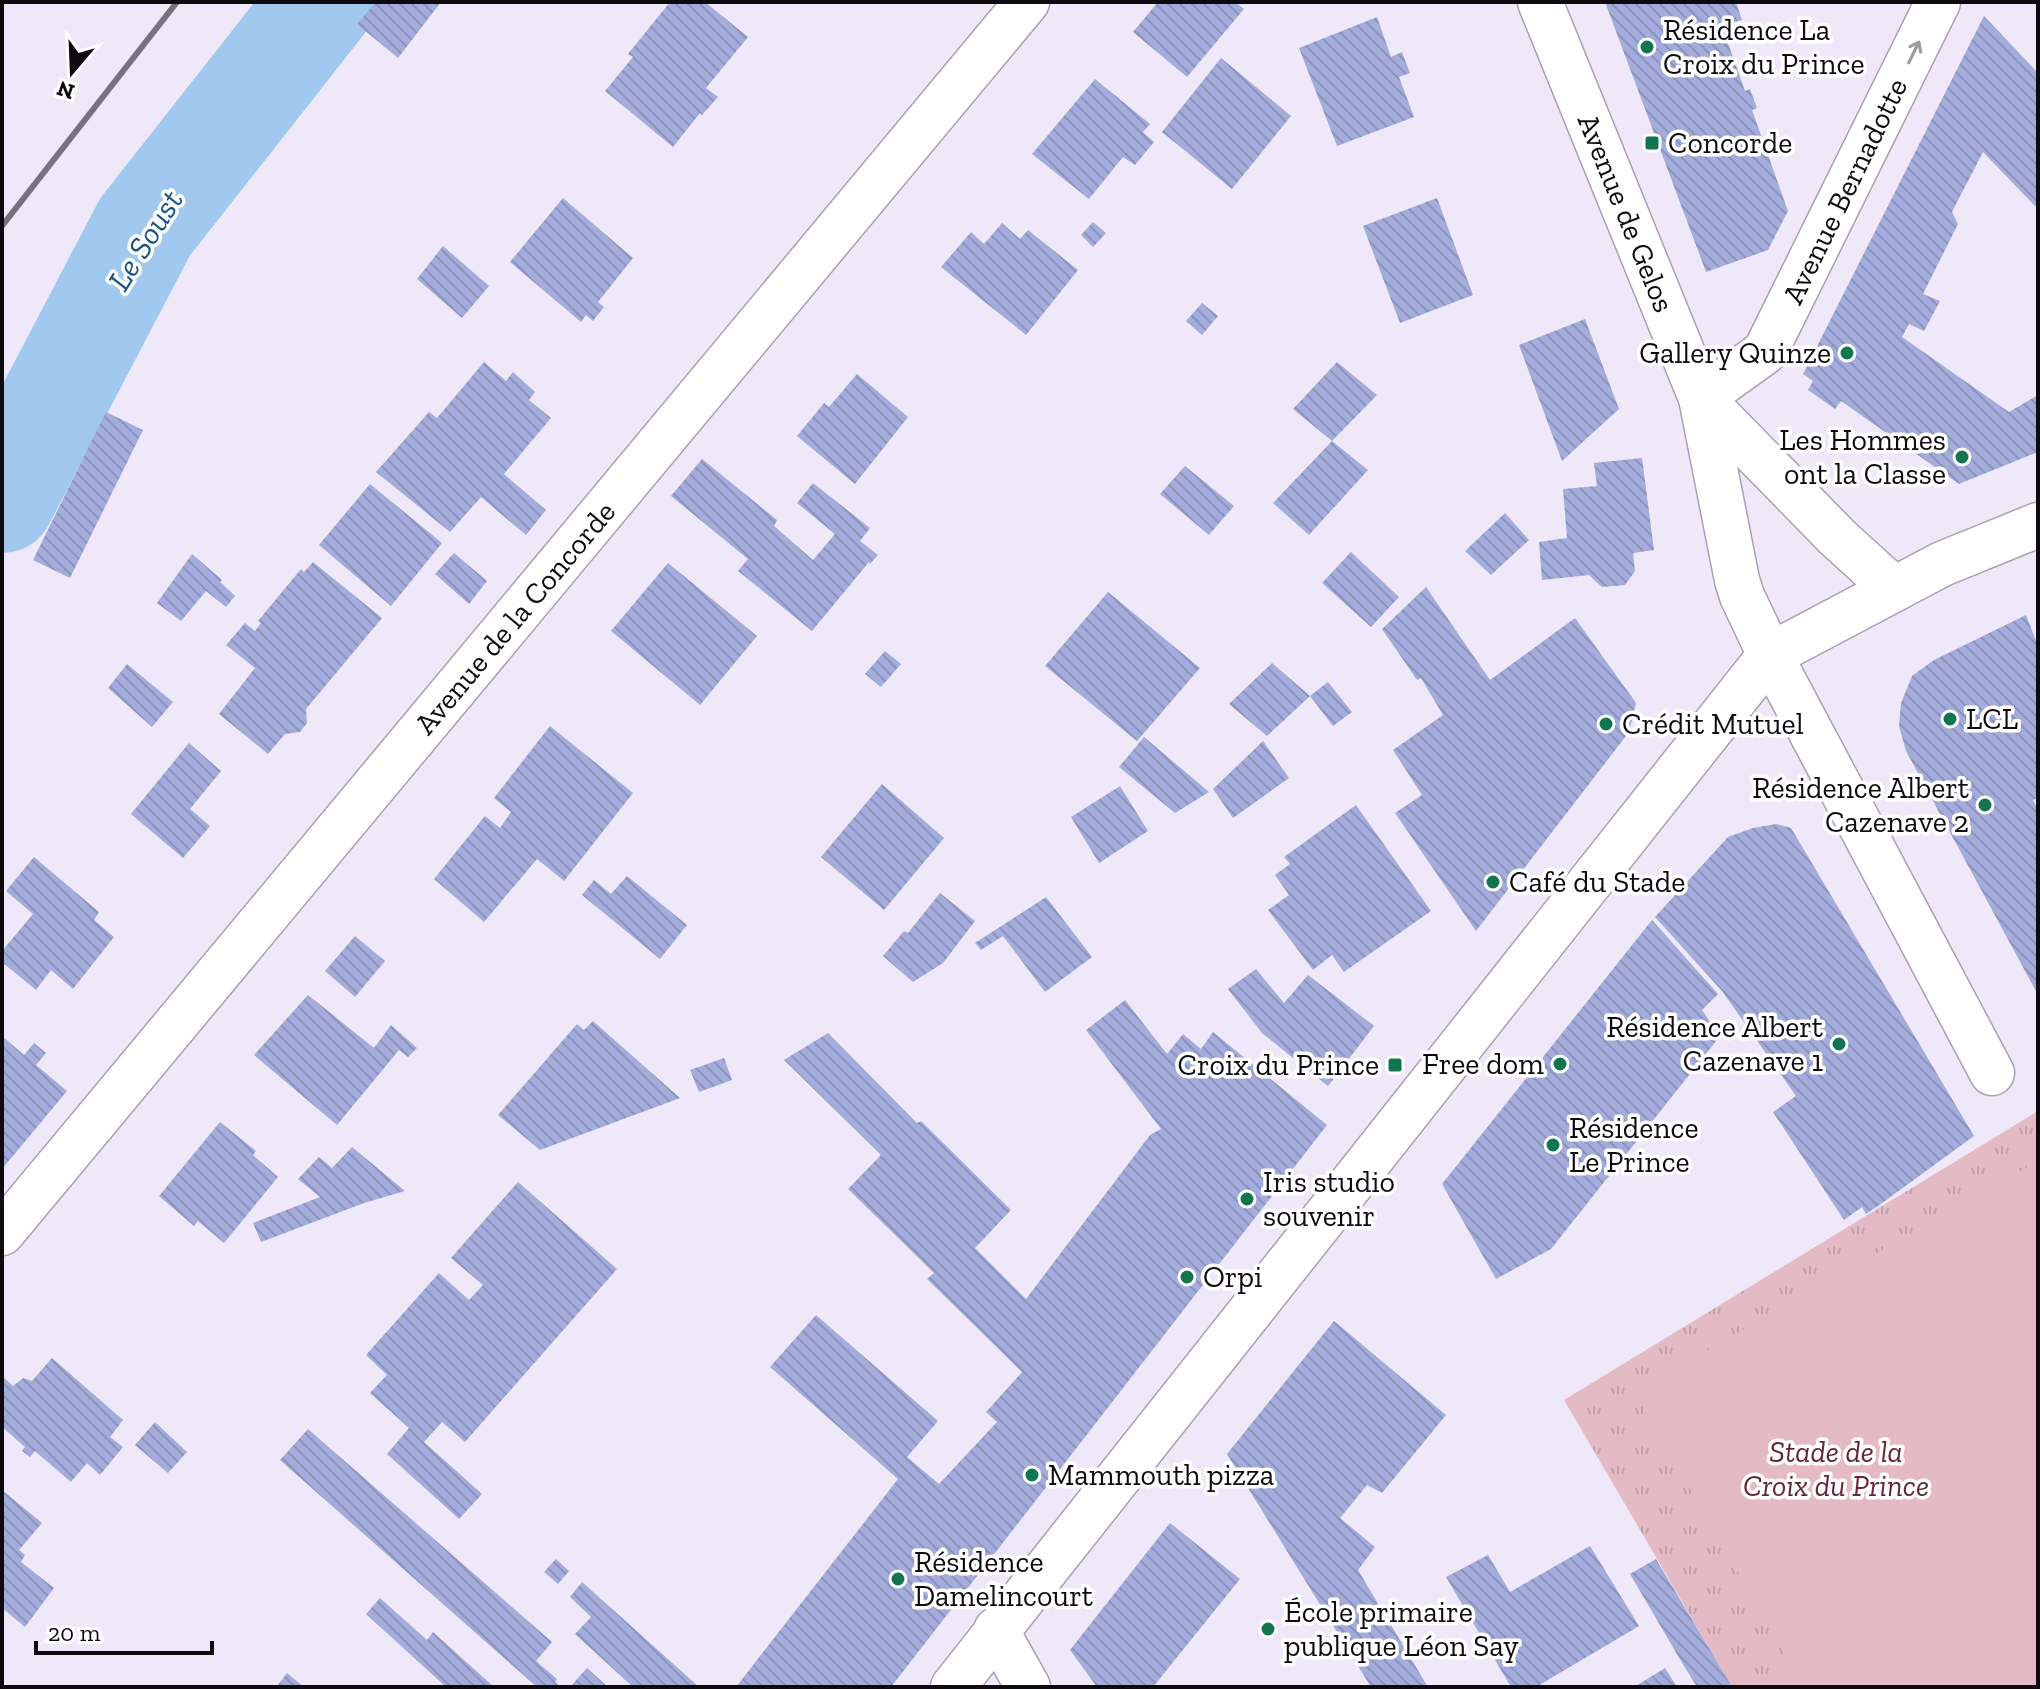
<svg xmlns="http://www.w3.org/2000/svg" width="2040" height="1689" viewBox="0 0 2040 1689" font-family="'Zilla Slab',serif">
<defs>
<pattern id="grass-tufts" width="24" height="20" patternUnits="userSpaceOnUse" patternTransform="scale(2)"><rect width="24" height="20" fill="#e4bbc4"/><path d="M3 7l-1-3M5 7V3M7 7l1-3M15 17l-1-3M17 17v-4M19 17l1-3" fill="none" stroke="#c29fa7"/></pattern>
<pattern id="building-back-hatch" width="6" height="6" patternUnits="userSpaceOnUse" patternTransform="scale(2)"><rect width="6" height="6" fill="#a3acdb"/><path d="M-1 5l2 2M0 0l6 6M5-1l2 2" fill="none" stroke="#8b93bb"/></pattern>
</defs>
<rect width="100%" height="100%" fill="#efe8f9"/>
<path fill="url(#grass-tufts)" d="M 2038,1111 L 2038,1687 L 1732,1687 L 1564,1400 Z"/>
<path fill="#e4bbc4" d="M 2038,1161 L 2038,1687 L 1804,1687 L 1634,1392 Z"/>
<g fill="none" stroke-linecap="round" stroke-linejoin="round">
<path stroke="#a1c9ef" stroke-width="106" d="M 2,500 L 145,227 L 322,2"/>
</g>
<path fill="url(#building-back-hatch)" d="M 376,2 L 441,2 L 398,58 L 357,24 Z
M 670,2 L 705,2 L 748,37 L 706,88 L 718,97 L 702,115 L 700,113 L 673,147 L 605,91 L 633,57 L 628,54 Z
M 1158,2 L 1235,2 L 1244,9 L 1187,77 L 1133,32 Z
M 1605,2 L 1736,2 L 1742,20 L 1726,24 L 1715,32 L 1724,32 L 1745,91 L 1750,89 L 1757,108 L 1752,110 L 1788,211 L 1768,250 L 1706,272 Z
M 1984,16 L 2038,73 L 2038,205 L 2035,206 L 1983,152 L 1952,212 L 1958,224 L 1923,294 L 1940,301 L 1924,331 L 1909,324 L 1902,337 L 2009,412 L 2038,395 L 2038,452 L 1959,484 L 1841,401 L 1835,409 L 1808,390 L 1813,381 L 1803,374 Z
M 1377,17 L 1391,57 L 1402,52 L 1410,73 L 1399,77 L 1414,117 L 1337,146 L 1299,48 Z
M 1221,58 L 1291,116 L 1232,189 L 1162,132 Z
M 1095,79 L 1150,124 L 1143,132 L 1154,142 L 1135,165 L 1123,157 L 1089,199 L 1032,154 Z
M 563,198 L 633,258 L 598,302 L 604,307 L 593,321 L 586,315 L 581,322 L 510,262 Z
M 1437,198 L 1473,295 L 1400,323 L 1363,226 Z
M 1093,222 L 1106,233 L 1093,247 L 1081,235 Z
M 1002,223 L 1020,239 L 1028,230 L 1078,270 L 1026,335 L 941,267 L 971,232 L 984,244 Z
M 443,246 L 489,286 L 462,318 L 417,279 Z
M 1202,303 L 1218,316 L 1202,335 L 1186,321 Z
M 1585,319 L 1619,409 L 1562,461 L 1519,345 Z
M 484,362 L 506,381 L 513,372 L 535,392 L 529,400 L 551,418 L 504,474 L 546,510 L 526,535 L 481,497 L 450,532 L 376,472 L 429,412 L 437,418 Z
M 1337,362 L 1377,395 L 1332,441 L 1293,409 Z
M 857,374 L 908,417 L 855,484 L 797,436 L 824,403 L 829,407 Z
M 106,412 L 143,430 L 70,578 L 33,560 Z
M 1332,441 L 1368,470 L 1309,535 L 1273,503 Z
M 1642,458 L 1654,550 L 1633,553 L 1635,571 L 1625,585 L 1602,587 L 1589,575 L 1542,580 L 1539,542 L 1567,538 L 1563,489 L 1597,486 L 1594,463 Z
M 702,459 L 777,520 L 774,526 L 813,560 L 835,534 L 797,503 L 813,483 L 870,528 L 860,541 L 878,555 L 870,564 L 869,562 L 812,631 L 738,571 L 748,559 L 671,496 Z
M 1185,466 L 1234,506 L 1209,535 L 1160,494 Z
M 370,484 L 442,543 L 391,606 L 319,545 Z
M 1505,513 L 1529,540 L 1491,575 L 1465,551 Z
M 1351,552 L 1399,597 L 1371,627 L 1322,583 Z
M 454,553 L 487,581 L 469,604 L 435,574 Z
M 192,554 L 222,580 L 220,582 L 235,596 L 226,607 L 206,591 L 181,621 L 157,603 Z
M 313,562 L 382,618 L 306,709 L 307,723 L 300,732 L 285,734 L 268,754 L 219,714 L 255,668 L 226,645 L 245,623 L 255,631 L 261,623 L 258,621 L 301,569 L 304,572 Z
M 668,563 L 757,636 L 700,705 L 611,631 Z
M 1426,587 L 1490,680 L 1575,618 L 1636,703 L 1629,732 L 1476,931 L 1395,813 L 1422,795 L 1393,750 L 1443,715 L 1421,678 L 1417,680 L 1382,629 Z
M 1108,592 L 1200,668 L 1137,741 L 1045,666 Z
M 2026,615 L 2038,646 L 2038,798 L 2033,800 L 2038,810 L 2038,995 L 1906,751 L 1899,726 L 1901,703 L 1912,676 L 1934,660 Z
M 885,651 L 901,664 L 881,687 L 865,674 Z
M 1272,663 L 1310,696 L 1267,736 L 1229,704 Z
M 127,664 L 173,702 L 152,727 L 108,688 Z
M 1328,682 L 1352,712 L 1333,726 L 1310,696 Z
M 550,726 L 633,793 L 564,881 L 537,859 L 484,922 L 434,879 L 485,816 L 500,828 L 511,812 L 494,798 Z
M 1144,737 L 1209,792 L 1175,813 L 1119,767 Z
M 1263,741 L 1289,778 L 1233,818 L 1213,789 Z
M 189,743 L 221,771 L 190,809 L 210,826 L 183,858 L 131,814 Z
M 882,784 L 944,838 L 884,910 L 821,857 Z
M 1120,786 L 1148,831 L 1099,863 L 1071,817 Z
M 1356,805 L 1431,911 L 1344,972 L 1332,955 L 1313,970 L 1268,910 L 1289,895 L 1275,875 L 1290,864 L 1284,857 Z
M 1776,824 L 1791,828 L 1974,1136 L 1878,1206 L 1866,1214 L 1862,1207 L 1844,1220 L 1773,1112 L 1796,1096 L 1722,991 L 1655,917 L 1728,837 L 1753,828 Z
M 34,857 L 99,912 L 94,920 L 114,937 L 73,989 L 51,970 L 36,990 L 2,962 L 2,951 L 33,914 L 6,891 Z
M 627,876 L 687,925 L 660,959 L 582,895 L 594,880 L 611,894 Z
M 940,893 L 975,921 L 943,963 L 913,982 L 883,956 L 904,931 L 908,933 Z
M 1046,897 L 1092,957 L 1045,992 L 1003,936 L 981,950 L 975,943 Z
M 1652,920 L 1718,994 L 1702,1010 L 1720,1036 L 1551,1249 L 1496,1279 L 1442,1184 Z
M 355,936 L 385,961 L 355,997 L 325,971 Z
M 1256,969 L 1284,1003 L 1308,975 L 1374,1026 L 1328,1086 L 1262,1033 L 1228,989 Z
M 308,995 L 374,1048 L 391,1025 L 417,1048 L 408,1057 L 399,1050 L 337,1125 L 254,1055 Z
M 1125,1000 L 1167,1054 L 1183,1034 L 1201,1049 L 1213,1032 L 1327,1125 L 891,1687 L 736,1687 L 898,1479 L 770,1367 L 816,1315 L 938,1421 L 907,1457 L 939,1484 L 997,1422 L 986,1412 L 1022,1372 L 927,1279 L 934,1273 L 848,1189 L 881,1155 L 784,1060 L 828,1033 L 917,1123 L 921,1121 L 1011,1210 L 975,1248 L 1026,1299 L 1150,1135 L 1161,1129 L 1086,1030 Z
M 593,1021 L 680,1098 L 540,1150 L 498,1115 L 577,1024 L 584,1030 Z
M 2,1036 L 24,1055 L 34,1043 L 46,1053 L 36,1065 L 67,1091 L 2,1169 Z
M 724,1058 L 732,1080 L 699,1092 L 690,1070 Z
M 220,1122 L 256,1151 L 253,1155 L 278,1177 L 224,1243 L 198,1221 L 194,1226 L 159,1196 Z
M 352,1147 L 405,1191 L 364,1203 L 261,1242 L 253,1223 L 320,1197 L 298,1179 L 319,1157 L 332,1168 Z
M 518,1182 L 617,1269 L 465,1442 L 442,1422 L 424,1442 L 482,1494 L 459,1519 L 387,1454 L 409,1428 L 370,1393 L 387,1375 L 366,1355 L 439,1273 L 469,1300 L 483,1285 L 451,1258 Z
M 1334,1321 L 1446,1415 L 1382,1493 L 1367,1485 L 1340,1518 L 1375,1547 L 1358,1570 L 1428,1687 L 1371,1687 L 1227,1454 Z
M 52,1358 L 123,1420 L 110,1437 L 123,1447 L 100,1475 L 87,1463 L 71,1482 L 35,1451 L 30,1457 L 22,1451 L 25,1447 L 2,1427 L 2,1376 L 13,1386 L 23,1378 L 32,1381 Z
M 155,1422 L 187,1452 L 168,1473 L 135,1445 Z
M 308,1429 L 552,1642 L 536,1661 L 557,1679 L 555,1682 L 561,1687 L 537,1687 L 280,1460 Z
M 2,1490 L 42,1523 L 19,1550 L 25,1555 L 21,1562 L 54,1588 L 25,1627 L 2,1608 Z
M 1170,1523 L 1240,1579 L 1153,1687 L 1097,1687 L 1070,1650 Z
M 1590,1546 L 1639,1626 L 1536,1687 L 1511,1687 L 1446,1577 L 1488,1555 L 1510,1592 Z
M 556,1559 L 569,1571 L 558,1584 L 544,1572 Z
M 1656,1559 L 1678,1596 L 1731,1685 L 1697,1687 L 1681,1661 L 1630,1574 Z
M 582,1582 L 699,1687 L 633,1687 L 575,1634 L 591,1617 L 570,1597 Z
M 380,1598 L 427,1640 L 433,1632 L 494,1687 L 446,1687 L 366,1614 Z
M 587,1668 L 608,1687 L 570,1687 Z
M 1665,1668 L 1677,1687 L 1634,1687 Z
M 287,1673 L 304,1687 L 276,1687 Z"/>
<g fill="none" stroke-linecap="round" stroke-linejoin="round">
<defs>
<path id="minor" d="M 1701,398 L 1765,352 L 1938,2
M 1770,655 L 1992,1073
M 2,1233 L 1027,2"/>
<path id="tertiary" d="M 1540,2 L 1701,398 L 1737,580 L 1742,596 L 1770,655
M 1701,398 L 1837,537 L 1894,589
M 996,1630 L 1028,1687"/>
<path id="secondary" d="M 953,1687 L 1770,655 L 1942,564 L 2038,525"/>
</defs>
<use href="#minor" stroke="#a8a1b1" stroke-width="47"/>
<use href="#tertiary" stroke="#a8a1b1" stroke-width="47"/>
<use href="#secondary" stroke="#a8a1b1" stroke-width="47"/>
<use href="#minor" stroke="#fff" stroke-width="44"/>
<use href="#tertiary" stroke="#fff" stroke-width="44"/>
<use href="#secondary" stroke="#fff" stroke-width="44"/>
<path stroke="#77727d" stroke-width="6" d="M 2,226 L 177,2"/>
</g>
<defs><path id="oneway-shaft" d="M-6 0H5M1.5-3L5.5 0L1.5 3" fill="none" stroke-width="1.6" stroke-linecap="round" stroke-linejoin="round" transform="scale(2)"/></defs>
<use stroke="#9e9d9f" href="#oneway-shaft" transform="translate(1914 52) rotate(-64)"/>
<g fill="#11764f" stroke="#fff" stroke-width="3">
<circle cx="1647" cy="47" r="8"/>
<rect x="1644" y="135" width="16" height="16" rx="4"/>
<circle cx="1847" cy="353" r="8"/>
<circle cx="1962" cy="457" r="8"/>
<circle cx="1950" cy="719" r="8"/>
<circle cx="1606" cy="724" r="8"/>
<circle cx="1985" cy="805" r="8"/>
<circle cx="1493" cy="882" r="8"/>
<circle cx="1839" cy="1044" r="8"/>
<circle cx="1560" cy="1064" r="8"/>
<rect x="1387" y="1057" width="16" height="16" rx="4"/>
<circle cx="1553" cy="1145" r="8"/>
<circle cx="1247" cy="1199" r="8"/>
<circle cx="1187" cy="1277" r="8"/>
<circle cx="1032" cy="1475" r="8"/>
<circle cx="898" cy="1579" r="8"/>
<circle cx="1268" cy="1629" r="8"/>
</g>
<g text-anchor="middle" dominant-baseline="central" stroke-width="7" stroke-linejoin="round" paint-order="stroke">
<g font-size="30" fill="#0d0b10" stroke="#fff" text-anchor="start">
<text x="1663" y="30">Résidence La<tspan x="1663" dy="34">Croix du Prince</tspan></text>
<text x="1668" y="143">Concorde</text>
<text x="1831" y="353" text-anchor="end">Gallery Quinze</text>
<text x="1946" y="440" text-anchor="end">Les Hommes<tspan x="1946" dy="34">ont la Classe</tspan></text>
<text x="1966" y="719">LCL</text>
<text x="1622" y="724">Crédit Mutuel</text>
<text x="1969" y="788" text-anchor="end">Résidence Albert<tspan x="1969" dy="34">Cazenave 2</tspan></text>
<text x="1509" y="882">Café du Stade</text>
<text x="1823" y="1027" text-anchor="end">Résidence Albert<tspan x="1823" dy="34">Cazenave 1</tspan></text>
<text x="1544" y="1064" text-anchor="end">Free dom</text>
<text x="1379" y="1065" text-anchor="end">Croix du Prince</text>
<text x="1569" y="1128">Résidence<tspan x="1569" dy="34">Le Prince</tspan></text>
<text x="1263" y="1182">Iris studio<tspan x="1263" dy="34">souvenir</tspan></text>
<text x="1203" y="1277">Orpi</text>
<text x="1048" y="1475">Mammouth pizza</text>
<text x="914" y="1562">Résidence<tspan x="914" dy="34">Damelincourt</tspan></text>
<text x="1284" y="1612">École primaire<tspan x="1284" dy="34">publique Léon Say</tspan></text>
</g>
<g font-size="30" fill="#0d0b10" stroke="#fff">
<text transform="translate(1845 191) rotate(-64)">Avenue Bernadotte</text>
<text transform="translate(1626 213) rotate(68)">Avenue de Gelos</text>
<text transform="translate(515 618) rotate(-50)">Avenue de la Concorde</text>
</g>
<g font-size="30" font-style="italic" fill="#672439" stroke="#fff">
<text x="1836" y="1452">Stade de la<tspan x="1836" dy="34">Croix du Prince</tspan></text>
</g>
<g font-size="32" font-style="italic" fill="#185382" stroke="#fff">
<text transform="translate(145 240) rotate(-58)">Le Soust</text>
</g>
</g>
<rect width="2040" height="1689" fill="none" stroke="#0d0b10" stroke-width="8"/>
<g transform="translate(72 72) rotate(199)" stroke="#ffffff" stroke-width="6" paint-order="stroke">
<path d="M0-6L14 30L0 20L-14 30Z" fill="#0d0b10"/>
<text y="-12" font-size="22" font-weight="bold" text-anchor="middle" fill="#0d0b10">N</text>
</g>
<path d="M36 1641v12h176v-12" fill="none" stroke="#0d0b10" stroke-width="4"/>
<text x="48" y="1641" font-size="24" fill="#0d0b10" stroke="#ffffff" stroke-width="6" paint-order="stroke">20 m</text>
</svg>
